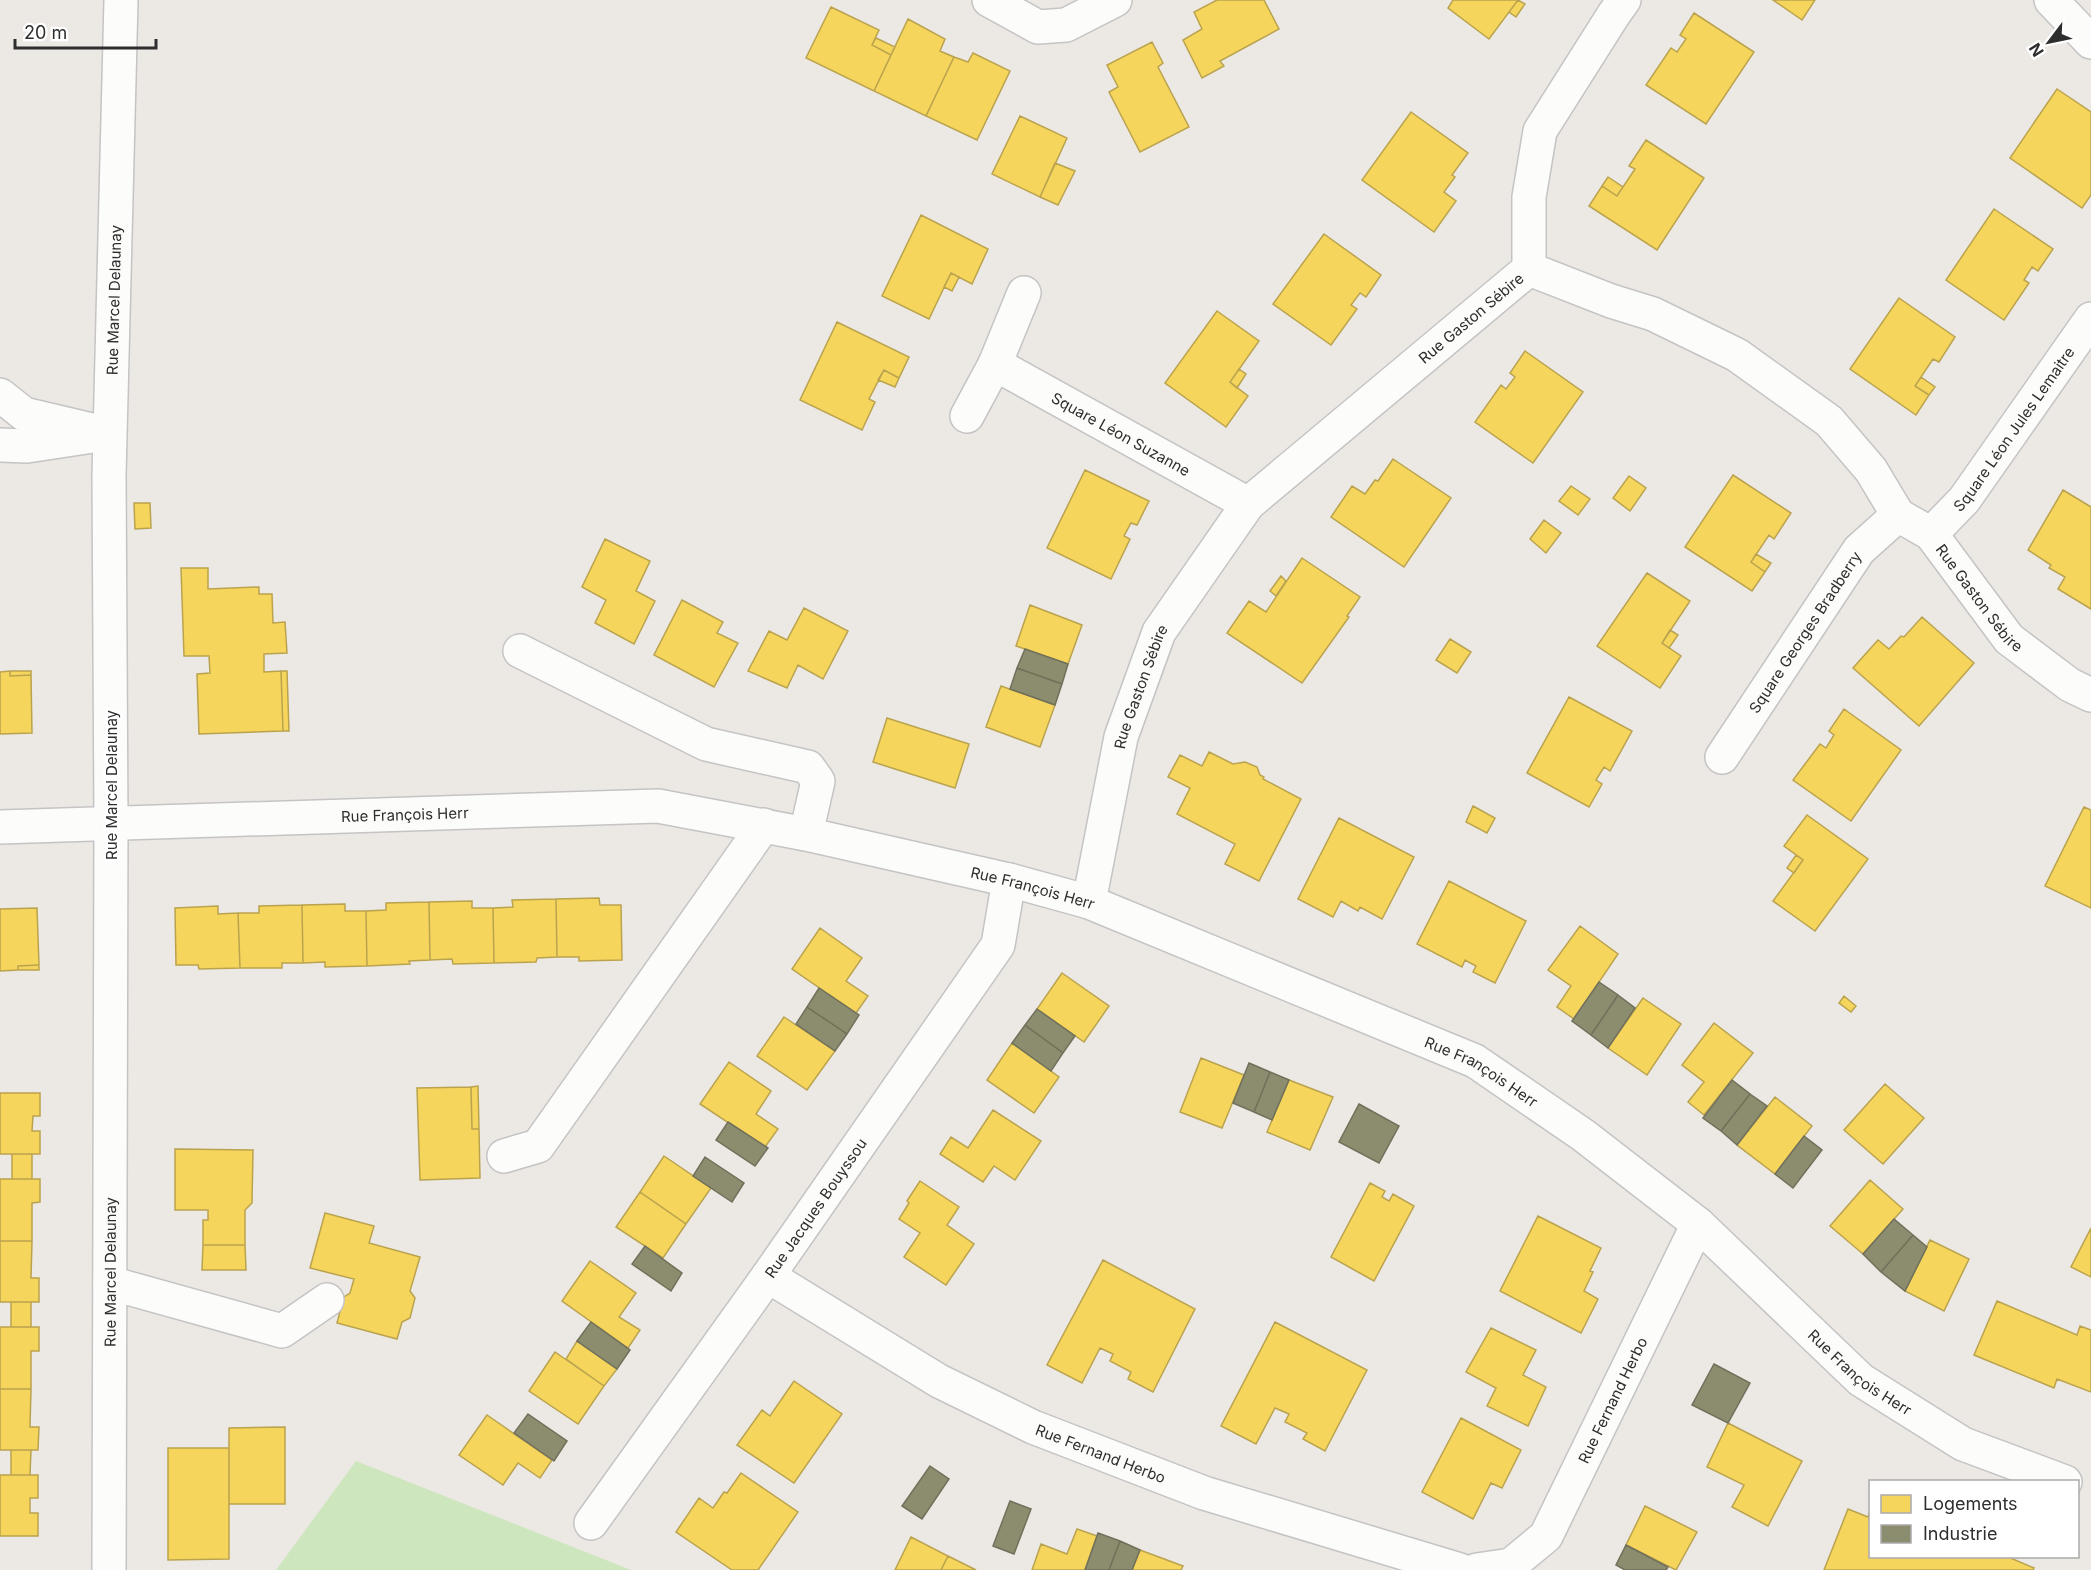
<svg xmlns="http://www.w3.org/2000/svg" width="2091" height="1570" viewBox="0 0 2091 1570" font-family="Inter,sans-serif">
<rect width="100%" height="100%" fill="#ece8e4"/>
<path fill="#cee6be" d="M 356,1461 L 631,1570 L 276,1570 Z"/>
<path fill="#f6d55c" stroke="#baa34e" stroke-width="1.5" d="M 1217,0 L 1264,0 L 1279,29 L 1220,61 L 1224,66 L 1202,78 L 1183,40 L 1202,29 L 1194,12 Z
M 1453,0 L 1518,0 L 1489,39 L 1448,8 Z
M 1518,0 L 1525,4 L 1516,17 L 1509,12 Z
M 1773,0 L 1815,0 L 1802,20 Z
M 831,7 L 879,30 L 872,45 L 891,55 L 874,91 L 806,58 Z
M 1694,13 L 1754,52 L 1706,124 L 1646,85 L 1671,48 L 1677,52 L 1686,39 L 1680,35 Z
M 908,19 L 945,39 L 940,51 L 954,57 L 926,116 L 874,91 Z
M 876,38 L 895,47 L 891,55 L 872,45 Z
M 1152,42 L 1163,63 L 1158,67 L 1189,127 L 1140,152 L 1109,92 L 1118,87 L 1107,65 Z
M 973,53 L 1010,71 L 977,140 L 926,116 L 954,57 L 968,62 Z
M 2057,89 L 2091,112 L 2091,195 L 2082,208 L 2010,158 Z
M 1411,112 L 1468,153 L 1452,175 L 1455,177 L 1444,192 L 1456,201 L 1434,232 L 1362,180 Z
M 1020,116 L 1067,138 L 1040,197 L 992,174 Z
M 1646,140 L 1704,178 L 1657,250 L 1589,206 L 1602,186 L 1617,196 L 1635,169 L 1629,166 Z
M 1055,163 L 1075,171 L 1058,205 L 1040,197 Z
M 1608,177 L 1623,187 L 1617,196 L 1602,186 Z
M 1994,209 L 2053,249 L 2038,271 L 2032,267 L 2024,280 L 2029,283 L 2004,320 L 1946,280 Z
M 921,215 L 988,249 L 972,284 L 951,273 L 929,319 L 882,296 Z
M 1324,234 L 1381,275 L 1366,297 L 1360,293 L 1351,305 L 1357,309 L 1331,345 L 1273,304 Z
M 951,273 L 959,277 L 952,291 L 944,287 Z
M 1899,298 L 1955,337 L 1939,362 L 1933,359 L 1915,386 L 1929,395 L 1916,415 L 1850,369 Z
M 1217,311 L 1259,341 L 1230,382 L 1248,396 L 1226,427 L 1165,383 Z
M 837,322 L 909,357 L 899,378 L 884,370 L 869,399 L 875,402 L 862,430 L 800,400 Z
M 1525,351 L 1583,392 L 1533,463 L 1475,422 L 1501,385 L 1506,389 L 1515,377 L 1510,373 Z
M 1239,369 L 1246,374 L 1237,388 L 1230,382 Z
M 884,370 L 899,378 L 895,387 L 878,380 Z
M 1921,377 L 1935,387 L 1929,395 L 1915,386 Z
M 1393,459 L 1451,498 L 1404,567 L 1331,517 L 1352,486 L 1365,494 L 1375,480 L 1378,481 Z
M 1085,470 L 1149,501 L 1137,525 L 1131,523 L 1124,536 L 1130,539 L 1111,579 L 1047,548 Z
M 1733,475 L 1791,513 L 1774,539 L 1769,535 L 1751,562 L 1765,572 L 1752,591 L 1685,547 Z
M 1629,476 L 1646,488 L 1630,511 L 1613,498 Z
M 1571,486 L 1590,499 L 1578,515 L 1559,501 Z
M 2063,490 L 2091,507 L 2091,609 L 2058,589 L 2065,577 L 2049,568 L 2051,565 L 2028,550 Z
M 134,503 L 150,503 L 151,528 L 135,529 Z
M 1544,520 L 1561,533 L 1546,553 L 1530,539 Z
M 605,539 L 650,561 L 636,591 L 655,601 L 634,644 L 595,623 L 606,600 L 582,587 Z
M 1756,554 L 1771,563 L 1765,572 L 1751,562 Z
M 1302,558 L 1360,597 L 1347,616 L 1349,617 L 1302,683 L 1227,633 L 1249,601 L 1266,612 Z
M 181,568 L 208,568 L 208,589 L 259,587 L 259,594 L 272,594 L 273,623 L 285,622 L 287,653 L 264,654 L 264,672 L 281,671 L 283,731 L 199,734 L 197,674 L 210,673 L 209,656 L 184,656 Z
M 1647,573 L 1690,601 L 1662,643 L 1681,656 L 1660,688 L 1597,646 Z
M 1281,576 L 1286,581 L 1276,596 L 1270,591 Z
M 682,600 L 723,622 L 717,633 L 738,643 L 714,687 L 654,655 Z
M 1030,605 L 1082,625 L 1068,664 L 1016,646 Z
M 804,608 L 848,631 L 823,679 L 798,665 L 787,688 L 748,671 L 769,631 L 787,640 Z
M 1922,617 L 1974,663 L 1919,726 L 1853,668 L 1878,640 L 1889,649 L 1901,636 L 1904,637 Z
M 1670,630 L 1678,635 L 1669,648 L 1662,643 Z
M 1450,639 L 1471,652 L 1457,673 L 1436,660 Z
M 10,671 L 31,671 L 31,675 L 10,676 Z
M 10,671 L 10,676 L 31,675 L 32,733 L 0,734 L 0,672 Z
M 281,671 L 287,671 L 289,731 L 283,731 Z
M 1001,686 L 1055,705 L 1040,747 L 986,727 Z
M 1569,697 L 1632,731 L 1610,771 L 1604,767 L 1596,780 L 1602,784 L 1589,807 L 1527,773 Z
M 1844,709 L 1901,750 L 1851,821 L 1793,780 L 1820,744 L 1826,748 L 1834,735 L 1829,731 Z
M 887,718 L 969,744 L 955,788 L 873,762 Z
M 1209,752 L 1233,764 L 1245,762 L 1257,767 L 1260,775 L 1264,777 L 1263,779 L 1301,799 L 1259,881 L 1225,864 L 1235,844 L 1177,814 L 1190,788 L 1168,777 L 1180,755 L 1202,766 Z
M 1473,806 L 1495,818 L 1487,833 L 1466,822 Z
M 2084,807 L 2091,810 L 2091,908 L 2045,886 Z
M 1807,815 L 1868,859 L 1815,931 L 1773,901 L 1803,860 L 1784,846 Z
M 1339,818 L 1414,857 L 1382,919 L 1360,907 L 1358,911 L 1341,901 L 1333,917 L 1298,899 Z
M 1796,855 L 1803,860 L 1794,873 L 1787,868 Z
M 1449,881 L 1526,921 L 1495,983 L 1473,972 L 1476,966 L 1465,960 L 1462,967 L 1417,944 Z
M 599,898 L 600,905 L 621,905 L 622,960 L 579,961 L 579,957 L 557,957 L 556,899 Z
M 556,899 L 557,957 L 537,958 L 536,962 L 494,963 L 493,908 L 513,907 L 512,900 Z
M 472,901 L 472,908 L 493,908 L 494,963 L 453,964 L 452,959 L 430,960 L 429,902 Z
M 429,902 L 430,960 L 409,961 L 410,964 L 367,966 L 366,911 L 386,910 L 386,903 Z
M 345,904 L 345,911 L 366,911 L 367,966 L 325,967 L 325,962 L 303,963 L 302,905 Z
M 302,905 L 303,963 L 282,963 L 282,968 L 240,968 L 238,913 L 259,913 L 259,906 Z
M 218,906 L 218,914 L 238,913 L 240,968 L 199,969 L 198,965 L 176,965 L 175,908 Z
M 37,908 L 39,965 L 18,966 L 18,970 L 0,971 L 0,909 Z
M 1580,926 L 1618,954 L 1574,1019 L 1557,1007 L 1571,986 L 1548,970 Z
M 820,928 L 862,958 L 846,981 L 868,996 L 856,1013 L 792,969 Z
M 39,965 L 39,970 L 18,970 L 18,966 Z
M 1062,973 L 1109,1006 L 1084,1042 L 1037,1009 Z
M 1844,996 L 1856,1006 L 1851,1012 L 1839,1003 Z
M 1643,998 L 1681,1024 L 1647,1075 L 1608,1048 Z
M 784,1017 L 835,1051 L 807,1090 L 757,1056 Z
M 1714,1023 L 1753,1053 L 1704,1115 L 1688,1102 L 1704,1082 L 1682,1065 Z
M 1012,1043 L 1059,1077 L 1034,1113 L 987,1080 Z
M 1201,1058 L 1244,1075 L 1222,1128 L 1180,1112 Z
M 729,1062 L 771,1091 L 756,1114 L 778,1129 L 765,1147 L 700,1104 Z
M 1289,1080 L 1333,1097 L 1310,1150 L 1267,1132 Z
M 1885,1084 L 1924,1118 L 1883,1164 L 1844,1130 Z
M 478,1086 L 479,1129 L 472,1129 L 471,1087 Z
M 471,1087 L 472,1129 L 479,1129 L 480,1178 L 420,1180 L 417,1088 Z
M 0,1093 L 40,1093 L 40,1116 L 33,1116 L 32,1131 L 40,1131 L 40,1154 L 0,1154 Z
M 1775,1097 L 1812,1126 L 1775,1174 L 1737,1145 Z
M 993,1110 L 1041,1141 L 1015,1180 L 994,1166 L 983,1182 L 940,1154 L 951,1137 L 968,1148 Z
M 175,1149 L 253,1150 L 252,1203 L 245,1210 L 245,1245 L 203,1245 L 203,1220 L 208,1220 L 208,1210 L 175,1210 Z
M 12,1154 L 32,1154 L 32,1179 L 12,1179 Z
M 664,1156 L 711,1188 L 686,1224 L 640,1192 Z
M 0,1179 L 40,1179 L 40,1202 L 32,1203 L 32,1241 L 0,1241 Z
M 1870,1180 L 1903,1209 L 1863,1254 L 1830,1226 Z
M 920,1181 L 959,1207 L 947,1225 L 974,1244 L 946,1285 L 904,1257 L 920,1233 L 899,1219 L 909,1203 L 907,1201 Z
M 1370,1183 L 1385,1191 L 1382,1197 L 1389,1201 L 1393,1194 L 1414,1206 L 1374,1281 L 1331,1257 Z
M 640,1192 L 686,1224 L 663,1258 L 616,1227 Z
M 325,1213 L 374,1226 L 369,1243 L 420,1257 L 410,1291 L 415,1298 L 410,1318 L 402,1322 L 397,1339 L 337,1323 L 344,1297 L 350,1293 L 354,1279 L 310,1268 Z
M 1538,1216 L 1601,1248 L 1590,1271 L 1593,1272 L 1584,1291 L 1598,1299 L 1581,1333 L 1500,1291 Z
M 2091,1228 L 2091,1277 L 2071,1267 Z
M 1930,1240 L 1969,1259 L 1944,1311 L 1905,1291 Z
M 0,1241 L 32,1241 L 31,1278 L 39,1278 L 39,1302 L 0,1302 Z
M 203,1245 L 245,1245 L 246,1270 L 202,1270 Z
M 1103,1260 L 1195,1309 L 1153,1392 L 1128,1379 L 1131,1372 L 1110,1361 L 1113,1354 L 1100,1348 L 1082,1383 L 1047,1365 Z
M 590,1261 L 636,1293 L 619,1317 L 640,1330 L 628,1348 L 562,1301 Z
M 1997,1301 L 2077,1335 L 2080,1326 L 2091,1330 L 2091,1392 L 2057,1379 L 2054,1388 L 1974,1355 Z
M 11,1302 L 31,1302 L 31,1327 L 11,1327 Z
M 1275,1322 L 1367,1370 L 1325,1451 L 1303,1439 L 1307,1433 L 1285,1422 L 1289,1414 L 1275,1408 L 1256,1444 L 1221,1426 Z
M 0,1327 L 39,1327 L 39,1351 L 31,1351 L 31,1389 L 0,1389 Z
M 1491,1328 L 1536,1350 L 1523,1375 L 1546,1387 L 1528,1426 L 1487,1406 L 1496,1388 L 1466,1372 Z
M 577,1341 L 617,1369 L 604,1386 L 566,1359 Z
M 555,1352 L 604,1386 L 578,1424 L 529,1391 Z
M 794,1381 L 842,1414 L 794,1483 L 737,1445 L 762,1410 L 770,1416 Z
M 0,1389 L 31,1389 L 30,1427 L 39,1427 L 38,1450 L 0,1450 Z
M 487,1415 L 552,1460 L 540,1478 L 518,1463 L 503,1485 L 459,1455 Z
M 1461,1418 L 1521,1450 L 1502,1488 L 1491,1483 L 1473,1519 L 1422,1492 Z
M 1728,1423 L 1802,1461 L 1768,1526 L 1732,1507 L 1744,1485 L 1707,1467 Z
M 285,1427 L 285,1504 L 229,1504 L 229,1428 Z
M 168,1448 L 229,1448 L 229,1559 L 168,1560 Z
M 11,1450 L 31,1450 L 30,1475 L 11,1475 Z
M 741,1473 L 798,1512 L 758,1570 L 732,1570 L 676,1532 L 699,1498 L 713,1508 L 724,1492 L 727,1493 Z
M 0,1475 L 38,1475 L 38,1498 L 30,1498 L 30,1513 L 38,1513 L 38,1536 L 0,1536 Z
M 1645,1506 L 1697,1532 L 1676,1570 L 1626,1545 Z
M 1848,1509 L 1868,1517 L 1870,1511 L 1870,1556 L 2006,1556 L 2034,1568 L 2033,1570 L 1824,1570 Z
M 1077,1529 L 1097,1536 L 1085,1570 L 1032,1570 L 1041,1544 L 1067,1554 Z
M 911,1537 L 948,1556 L 941,1570 L 895,1570 Z
M 1140,1550 L 1183,1566 L 1181,1570 L 1132,1570 Z
M 948,1556 L 976,1570 L 941,1570 Z"/>
<path fill="#8c8c6e" stroke="#70705b" stroke-width="1.5" d="M 1025,649 L 1068,664 L 1062,684 L 1017,668 Z
M 1017,668 L 1062,684 L 1055,705 L 1010,689 Z
M 1599,982 L 1618,995 L 1591,1035 L 1572,1021 Z
M 819,988 L 859,1015 L 847,1034 L 807,1007 Z
M 1618,995 L 1635,1008 L 1608,1048 L 1591,1035 Z
M 807,1007 L 847,1034 L 835,1051 L 796,1024 Z
M 1037,1009 L 1075,1036 L 1063,1053 L 1025,1025 Z
M 1025,1025 L 1063,1053 L 1051,1071 L 1012,1043 Z
M 1249,1063 L 1270,1072 L 1254,1112 L 1233,1103 Z
M 1270,1072 L 1289,1080 L 1272,1120 L 1254,1112 Z
M 1732,1080 L 1750,1094 L 1721,1131 L 1703,1118 Z
M 1750,1094 L 1767,1106 L 1737,1145 L 1721,1131 Z
M 1359,1104 L 1399,1126 L 1379,1163 L 1339,1142 Z
M 728,1122 L 768,1148 L 755,1166 L 716,1140 Z
M 1804,1136 L 1822,1150 L 1793,1188 L 1775,1174 Z
M 705,1157 L 744,1183 L 732,1202 L 693,1176 Z
M 1894,1219 L 1913,1235 L 1881,1272 L 1863,1254 Z
M 1913,1235 L 1927,1247 L 1905,1291 L 1881,1272 Z
M 645,1246 L 682,1273 L 671,1291 L 632,1264 Z
M 591,1322 L 630,1350 L 617,1369 L 577,1341 Z
M 1714,1364 L 1750,1383 L 1728,1423 L 1692,1405 Z
M 528,1414 L 567,1441 L 554,1461 L 514,1433 Z
M 930,1466 L 949,1479 L 922,1519 L 902,1506 Z
M 1010,1501 L 1031,1509 L 1014,1554 L 993,1546 Z
M 1098,1533 L 1120,1541 L 1109,1570 L 1085,1570 Z
M 1120,1541 L 1140,1550 L 1132,1570 L 1109,1570 Z
M 1626,1545 L 1668,1567 L 1666,1570 L 1625,1570 L 1616,1565 Z"/>
<g fill="none" stroke-linecap="round" stroke-linejoin="round">
<defs>
<g id="minor">
<path d="M 989,0 L 1038,27 L 1066,25 L 1115,0"/>
<path d="M 2051,0 L 2091,42"/>
<path d="M 1529,269 L 1529,197 L 1540,131 L 1614,14 L 1624,0"/>
<path id="s1" d="M 995,364 L 1248,504"/>
<path d="M 0,395 L 24,414 L 109,434"/>
<path d="M 967,416 L 995,364 L 1024,293"/>
<path d="M 0,445 L 27,446 L 93,436"/>
<path id="s2" d="M 1931,534 L 1964,500 L 2091,319"/>
<path d="M 520,651 L 706,744 L 808,767 L 818,781 L 806,834"/>
<path id="s3" d="M 1722,757 L 1859,550 L 1898,515"/>
<path id="s4" d="M 0,827 L 658,806 L 806,834 L 1009,880 L 1089,902 L 1475,1061 L 1583,1135 L 1698,1224 L 1861,1380 L 1963,1444 L 2065,1482"/>
<path id="s5" d="M 1089,902 L 1121,737 L 1159,632 L 1248,504 L 1529,269 L 1611,301 L 1653,314 L 1737,355 L 1829,421 L 1871,470 L 1898,515 L 1931,534 L 2009,639 L 2070,685 L 2091,695"/>
<path d="M 504,1156 L 538,1146 L 764,825"/>
<path id="s6" d="M 768,1276 L 939,1381 L 1033,1427 L 1204,1493 L 1460,1570"/>
<path d="M 110,1283 L 282,1331 L 327,1300"/>
<path id="s7" d="M 591,1523 L 768,1276 L 998,945 L 1009,880"/>
<path id="s8" d="M 109,1570 L 111,822 L 109,475 L 121,0"/>
<path id="s9" d="M 1477,1570 L 1511,1565 L 1546,1536 L 1698,1224"/>
</g>
</defs>
<use href="#minor" stroke="#c5c4c5" stroke-width="36"/>
<use href="#minor" stroke="#fcfcfb" stroke-width="33"/>
</g>
<g text-anchor="middle" dominant-baseline="central" stroke-width="6" stroke-linejoin="round" paint-order="stroke">
<g font-size="15" fill="#2e2e2e" stroke="#fff">
<text stroke="none"><textPath href="#s8" startOffset="1270">Rue Marcel Delaunay</textPath></text>
<text stroke="none"><textPath href="#s5" startOffset="726">Rue Gaston Sébire</textPath></text>
<text stroke="none"><textPath href="#s2" startOffset="134">Square Léon Jules Lemaitre</textPath></text>
<text stroke="none"><textPath href="#s1" startOffset="144">Square Léon Suzanne</textPath></text>
<text stroke="none"><textPath href="#s5" startOffset="1376">Rue Gaston Sébire</textPath></text>
<text stroke="none"><textPath href="#s3" startOffset="150">Square Georges Bradberry</textPath></text>
<text stroke="none"><textPath href="#s5" startOffset="222">Rue Gaston Sébire</textPath></text>
<text transform="translate(111 785) rotate(-90)">Rue Marcel Delaunay</text>
<text stroke="none"><textPath href="#s4" startOffset="405">Rue François Herr</textPath></text>
<text stroke="none"><textPath href="#s4" startOffset="1042">Rue François Herr</textPath></text>
<text stroke="none"><textPath href="#s4" startOffset="1528">Rue François Herr</textPath></text>
<text stroke="none"><textPath href="#s7" startOffset="387">Rue Jacques Bouyssou</textPath></text>
<text stroke="none"><textPath href="#s8" startOffset="298">Rue Marcel Delaunay</textPath></text>
<text stroke="none"><textPath href="#s4" startOffset="2014">Rue François Herr</textPath></text>
<text stroke="none"><textPath href="#s9" startOffset="231">Rue Fernand Herbo</textPath></text>
<text stroke="none"><textPath href="#s6" startOffset="378">Rue Fernand Herbo</textPath></text>
</g>
</g>
<rect x="1869" y="1480" width="210" height="78" fill="#ffffff" stroke="#ababab" stroke-width="1.5"/>
<rect x="1881" y="1495" width="30" height="18" fill="#f6d55c" stroke="#ababab" stroke-width="1.5"/>
<text x="1923" y="1510" font-size="18" fill="#2e2e2e">Logements</text>
<rect x="1881" y="1525" width="30" height="18" fill="#8c8c6e" stroke="#ababab" stroke-width="1.5"/>
<text x="1923" y="1540" font-size="18" fill="#2e2e2e">Industrie</text>
<g transform="translate(2049 42) rotate(238)" stroke="#ffffff" stroke-width="4.5" paint-order="stroke">
<path d="M0-4.5L10 22L0 15L-10 22Z" fill="#2e2e2e"/>
<text y="-9" font-size="16" font-weight="bold" text-anchor="middle" fill="#2e2e2e">N</text>
</g>
<path d="M15 39v9h141v-9" fill="none" stroke="#2e2e2e" stroke-width="3"/>
<text x="24" y="39" font-size="18" fill="#2e2e2e" stroke="#ffffff" stroke-width="4.5" paint-order="stroke">20 m</text>
</svg>
